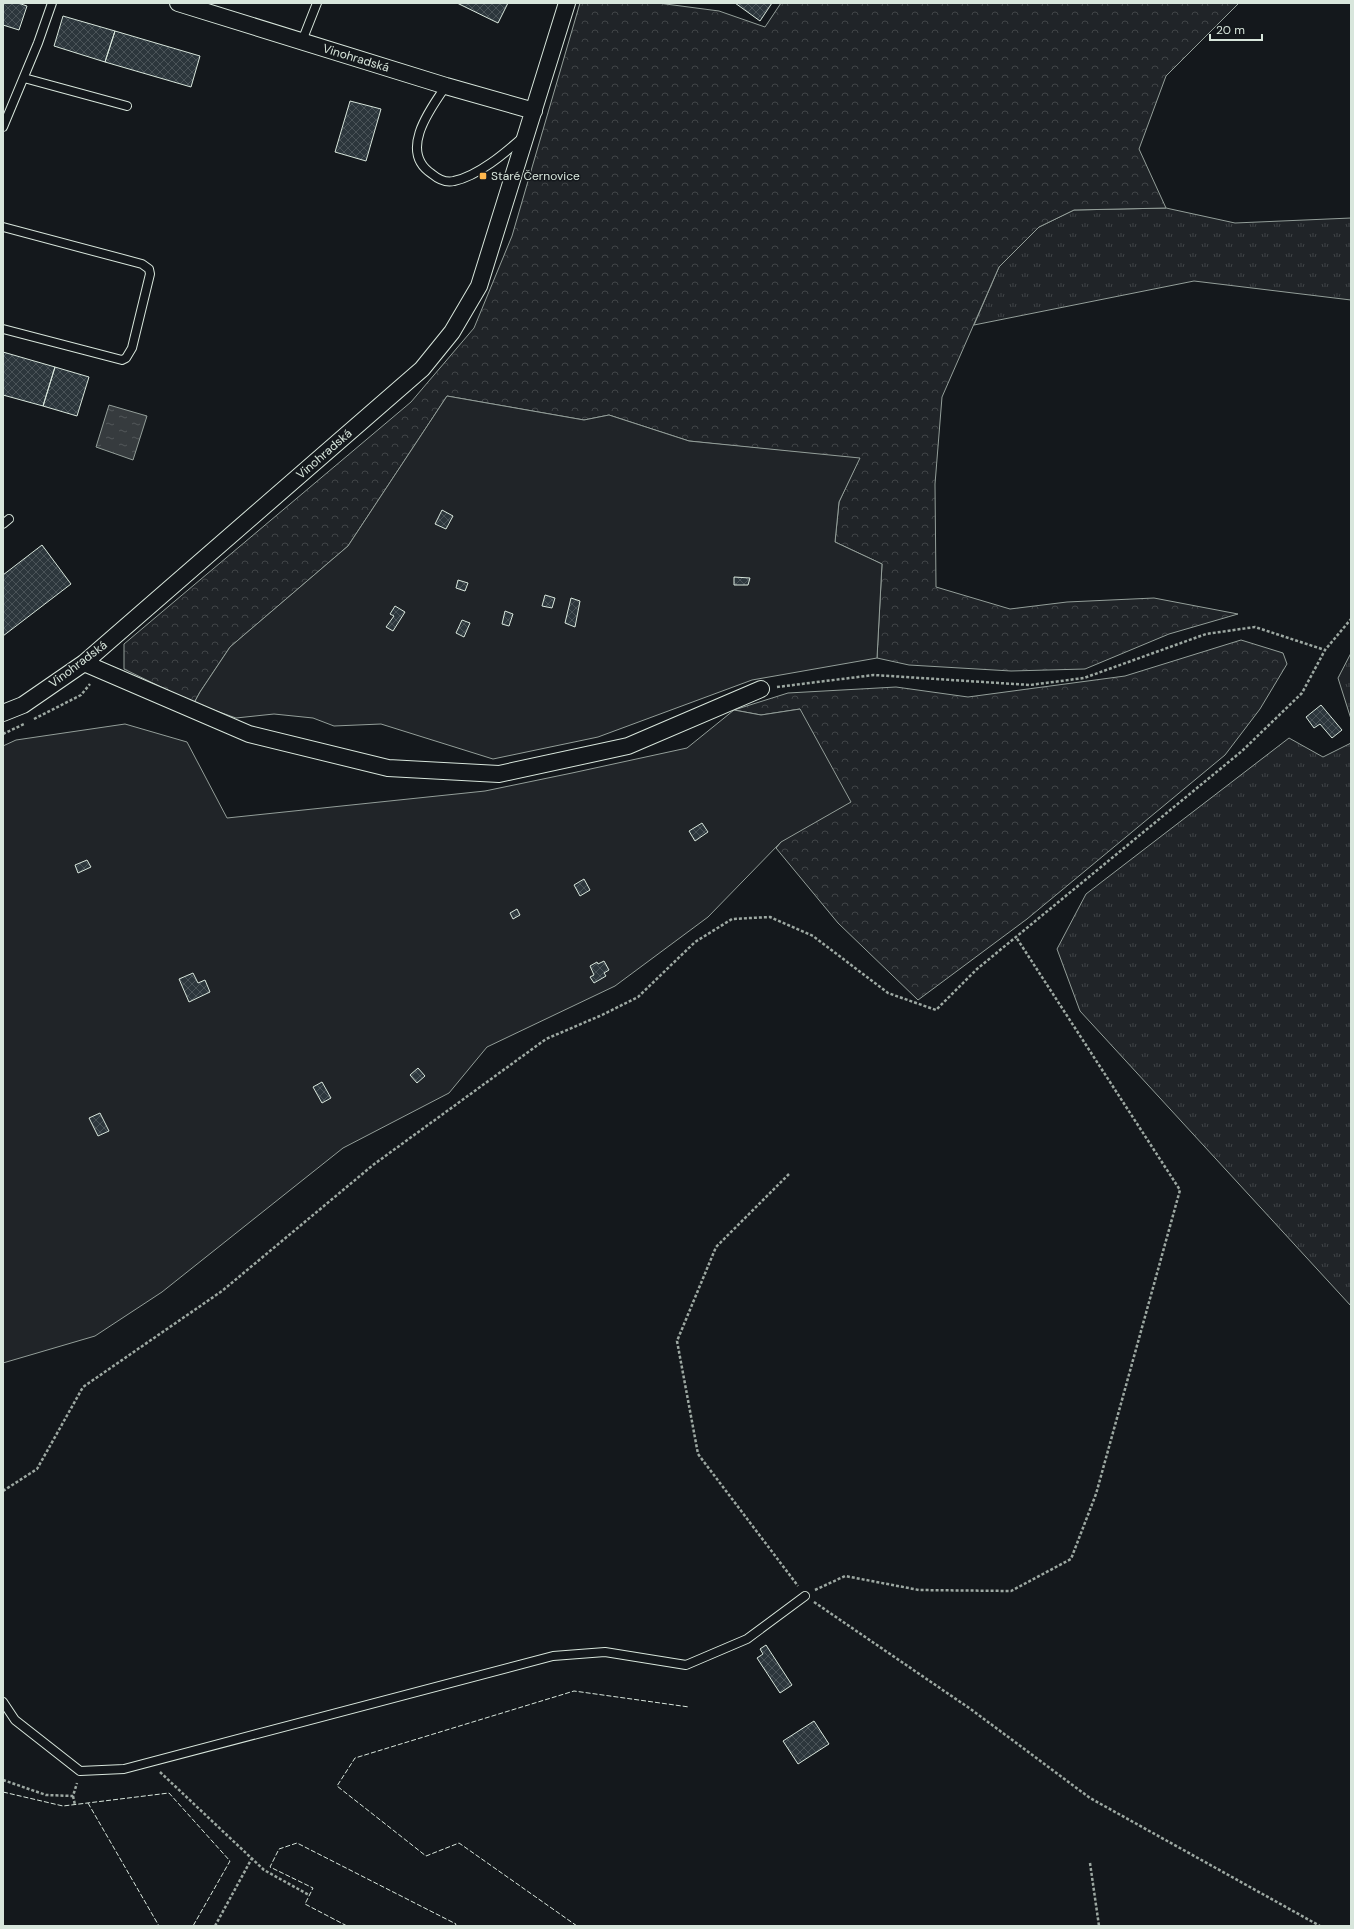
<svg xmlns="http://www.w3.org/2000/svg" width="1354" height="1929" viewBox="0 0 1354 1929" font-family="'DM Sans',sans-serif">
<defs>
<pattern id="grass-tufts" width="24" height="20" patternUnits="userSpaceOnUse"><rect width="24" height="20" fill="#202428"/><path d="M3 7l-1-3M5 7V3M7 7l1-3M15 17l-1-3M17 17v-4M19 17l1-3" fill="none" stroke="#404447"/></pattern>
<pattern id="forest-crowns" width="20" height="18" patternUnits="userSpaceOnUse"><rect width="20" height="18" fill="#202428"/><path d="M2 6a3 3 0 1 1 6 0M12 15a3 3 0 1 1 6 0" fill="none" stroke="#404447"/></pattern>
<pattern id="water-ripples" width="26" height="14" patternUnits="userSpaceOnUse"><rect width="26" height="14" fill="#363b3e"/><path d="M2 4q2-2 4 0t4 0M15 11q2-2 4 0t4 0" fill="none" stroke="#525759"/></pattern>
<pattern id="building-cross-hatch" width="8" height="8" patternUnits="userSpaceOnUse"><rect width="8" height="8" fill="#2c363c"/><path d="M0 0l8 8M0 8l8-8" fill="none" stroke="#4a5358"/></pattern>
</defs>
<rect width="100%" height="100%" fill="#14181c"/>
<path fill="url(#grass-tufts)" stroke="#939e99" d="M 1166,208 L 1235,223 L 1351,218 L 1351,300 L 1194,281 L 974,325 L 999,267 L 1039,227 L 1074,210 Z
M 1351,653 L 1351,719 L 1338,678 Z
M 1289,738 L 1323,757 L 1351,743 L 1351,1306 L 1080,1011 L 1057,949 L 1086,894 Z"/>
<path fill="url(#forest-crowns)" stroke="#939e99" d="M 580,3 L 658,3 L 719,11 L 765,27 L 781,3 L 1239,3 L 1166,76 L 1139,149 L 1166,208 L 1074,210 L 1039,227 L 999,267 L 942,397 L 935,484 L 936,587 L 1010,609 L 1067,602 L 1154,598 L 1238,614 L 1169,634 L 1085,669 L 1011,671 L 909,665 L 877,658 L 882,564 L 835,542 L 839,502 L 859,459 L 689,441 L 609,415 L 584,420 L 447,396 L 348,546 L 230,647 L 200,692 L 194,703 L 124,669 L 124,644 L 411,402 L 474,328 L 512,236 Z
M 1241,640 L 1283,653 L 1287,664 L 1260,709 L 1225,755 L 1027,919 L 918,1000 L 838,923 L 776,848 L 781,842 L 800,709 L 761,715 L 734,710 L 788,693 L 896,687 L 968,697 L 1125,676 Z"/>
<path fill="#202428" stroke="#939e99" d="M 447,396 L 584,420 L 609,415 L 689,441 L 860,458 L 839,502 L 835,542 L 882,564 L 877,658 L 752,680 L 598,737 L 493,759 L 381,724 L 334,726 L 313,718 L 274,714 L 236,718 L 194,703 L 200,692 L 230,647 L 348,546 Z
M 800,709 L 851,802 L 781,842 L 708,917 L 615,986 L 487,1047 L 449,1093 L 343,1148 L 162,1292 L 95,1336 L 3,1363 L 3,746 L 16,740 L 125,724 L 187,742 L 227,818 L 485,791 L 572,773 L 687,748 L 734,710 L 761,715 Z"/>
<path fill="url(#water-ripples)" stroke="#939e99" d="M 109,405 L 147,416 L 133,460 L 96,447 Z"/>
<path fill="url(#building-cross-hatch)" stroke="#d8e6dc" d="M 3,3 L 18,3 L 27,6 L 19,30 L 3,25 Z
M 457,3 L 508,3 L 498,23 Z
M 735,3 L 772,3 L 760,21 Z
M 63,16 L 115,31 L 105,62 L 54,46 Z
M 115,31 L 200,56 L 191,87 L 105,62 Z
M 350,101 L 381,109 L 366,161 L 335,152 Z
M 3,352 L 55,367 L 43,406 L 3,395 Z
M 55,367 L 89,377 L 77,416 L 43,406 Z
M 442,510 L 453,516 L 446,529 L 435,524 Z
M 42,545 L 71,584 L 3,636 L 3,575 Z
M 734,577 L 750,578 L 748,585 L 734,585 Z
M 458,580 L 468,583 L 465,591 L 456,588 Z
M 545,595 L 555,598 L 552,608 L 542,606 Z
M 571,598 L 580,601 L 575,627 L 565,623 Z
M 395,606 L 405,612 L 393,631 L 386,627 L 394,616 L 390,614 Z
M 505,611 L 513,614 L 509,626 L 502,624 Z
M 462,620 L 470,623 L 464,637 L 456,633 Z
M 1321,705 L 1342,730 L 1332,738 L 1320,724 L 1314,728 L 1306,717 Z
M 702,823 L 708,832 L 695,841 L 689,831 Z
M 87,860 L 91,867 L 78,873 L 75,865 Z
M 584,879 L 590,890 L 580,896 L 574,885 Z
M 517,909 L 520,915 L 513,919 L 510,913 Z
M 604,961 L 609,970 L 604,973 L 606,976 L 594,983 L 590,977 L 594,975 L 590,966 L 597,962 L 598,964 Z
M 193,973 L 198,983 L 205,980 L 210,992 L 189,1002 L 179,979 Z
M 418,1068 L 425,1076 L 417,1083 L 410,1075 Z
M 322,1082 L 331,1098 L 322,1103 L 313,1087 Z
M 100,1113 L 109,1131 L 98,1136 L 89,1118 Z
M 766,1645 L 792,1685 L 780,1693 L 757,1658 L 763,1654 L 760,1649 Z
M 814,1721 L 829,1744 L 798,1764 L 783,1741 Z"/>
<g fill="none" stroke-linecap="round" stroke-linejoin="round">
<defs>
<path id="service" d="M 302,41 L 317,3
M 24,78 L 127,106
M 446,86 C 430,109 398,152 432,174 C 438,179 446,183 454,181 C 478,176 505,153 523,137
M 3,127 L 38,43 L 52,3
M 3,227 L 142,264 L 149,269 L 150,274 L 132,348 L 126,358 L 122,360 L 3,329
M 3,524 L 9,519
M 3,1702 L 15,1720 L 80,1771 L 124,1769 L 553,1656 L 605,1652 L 686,1665 L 747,1639 L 805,1596"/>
<path id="minor" d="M 178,3 L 446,86 L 534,111
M 84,663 L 249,734 L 388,768 L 499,774 L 628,746 L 761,689
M 3,713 L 23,705 L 84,663 L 422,369 L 452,332 L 479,286 L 567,3"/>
</defs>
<use href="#service" stroke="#d8e6dc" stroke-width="10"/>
<use href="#minor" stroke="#d8e6dc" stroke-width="18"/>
<path stroke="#9da8a2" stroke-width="2.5" stroke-dasharray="3 2" stroke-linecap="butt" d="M 777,687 L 874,675 L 1030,685 L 1084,678 L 1206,634 L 1255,627 L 1325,650
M 34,719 L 81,695 L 90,684
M 3,734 L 24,724
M 789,1174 L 716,1247 L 677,1341 L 698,1454 L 798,1586
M 3,1491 L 37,1469 L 83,1387 L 222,1291 L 373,1165 L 546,1039 L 602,1015 L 638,997 L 695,942 L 732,919 L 770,917 L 813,936 L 888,993 L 936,1010 L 977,969 L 1242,751 L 1302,693 L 1325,650 L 1351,619
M 815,1590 L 845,1576 L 919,1590 L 1011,1591 L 1071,1559 L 1096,1494 L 1180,1190 L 1016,937
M 814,1602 L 972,1710 L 1090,1798 L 1320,1926
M 160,1772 L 264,1870 L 309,1895
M 3,1780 L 46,1795 L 73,1796 L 77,1783
M 73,1796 L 75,1805
M 1090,1863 L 1099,1926
M 215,1926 L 252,1858"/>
<use href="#service" stroke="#14181c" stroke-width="8"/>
<use href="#minor" stroke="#14181c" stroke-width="16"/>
<path stroke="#d8e6dc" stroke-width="1" stroke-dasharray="5 2" stroke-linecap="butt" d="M 3,1792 L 63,1806 L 169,1793 L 230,1861 L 193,1926
M 88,1803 L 159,1926
M 347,1926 L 305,1904 L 313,1888 L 270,1867 L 279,1849 L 297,1843 L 456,1924 L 455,1926
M 577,1926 L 459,1843 L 426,1856 L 337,1786 L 355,1758 L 574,1691 L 689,1707"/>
</g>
<rect fill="#ffb74d" stroke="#14181c" stroke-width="1.5" x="479" y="172" width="8" height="8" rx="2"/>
<g text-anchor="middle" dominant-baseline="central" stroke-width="3" stroke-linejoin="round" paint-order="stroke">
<g font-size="12" fill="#d8e6dc" stroke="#14181c">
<text transform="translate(356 58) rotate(17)">Vinohradská</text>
<text transform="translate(324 454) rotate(-41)">Vinohradská</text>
<text transform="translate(78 664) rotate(-37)">Vinohradská</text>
</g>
<g font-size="12" fill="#d8e6dc" stroke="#14181c" text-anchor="start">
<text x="491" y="176">Staré Černovice</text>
</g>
</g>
<rect width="1354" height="1929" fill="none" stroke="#d8e6dc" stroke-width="8"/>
<path d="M1210 34v6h52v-6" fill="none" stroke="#d8e6dc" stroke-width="2"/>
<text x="1216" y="34" font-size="12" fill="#d8e6dc" stroke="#14181c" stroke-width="3" paint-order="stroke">20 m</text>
</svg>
